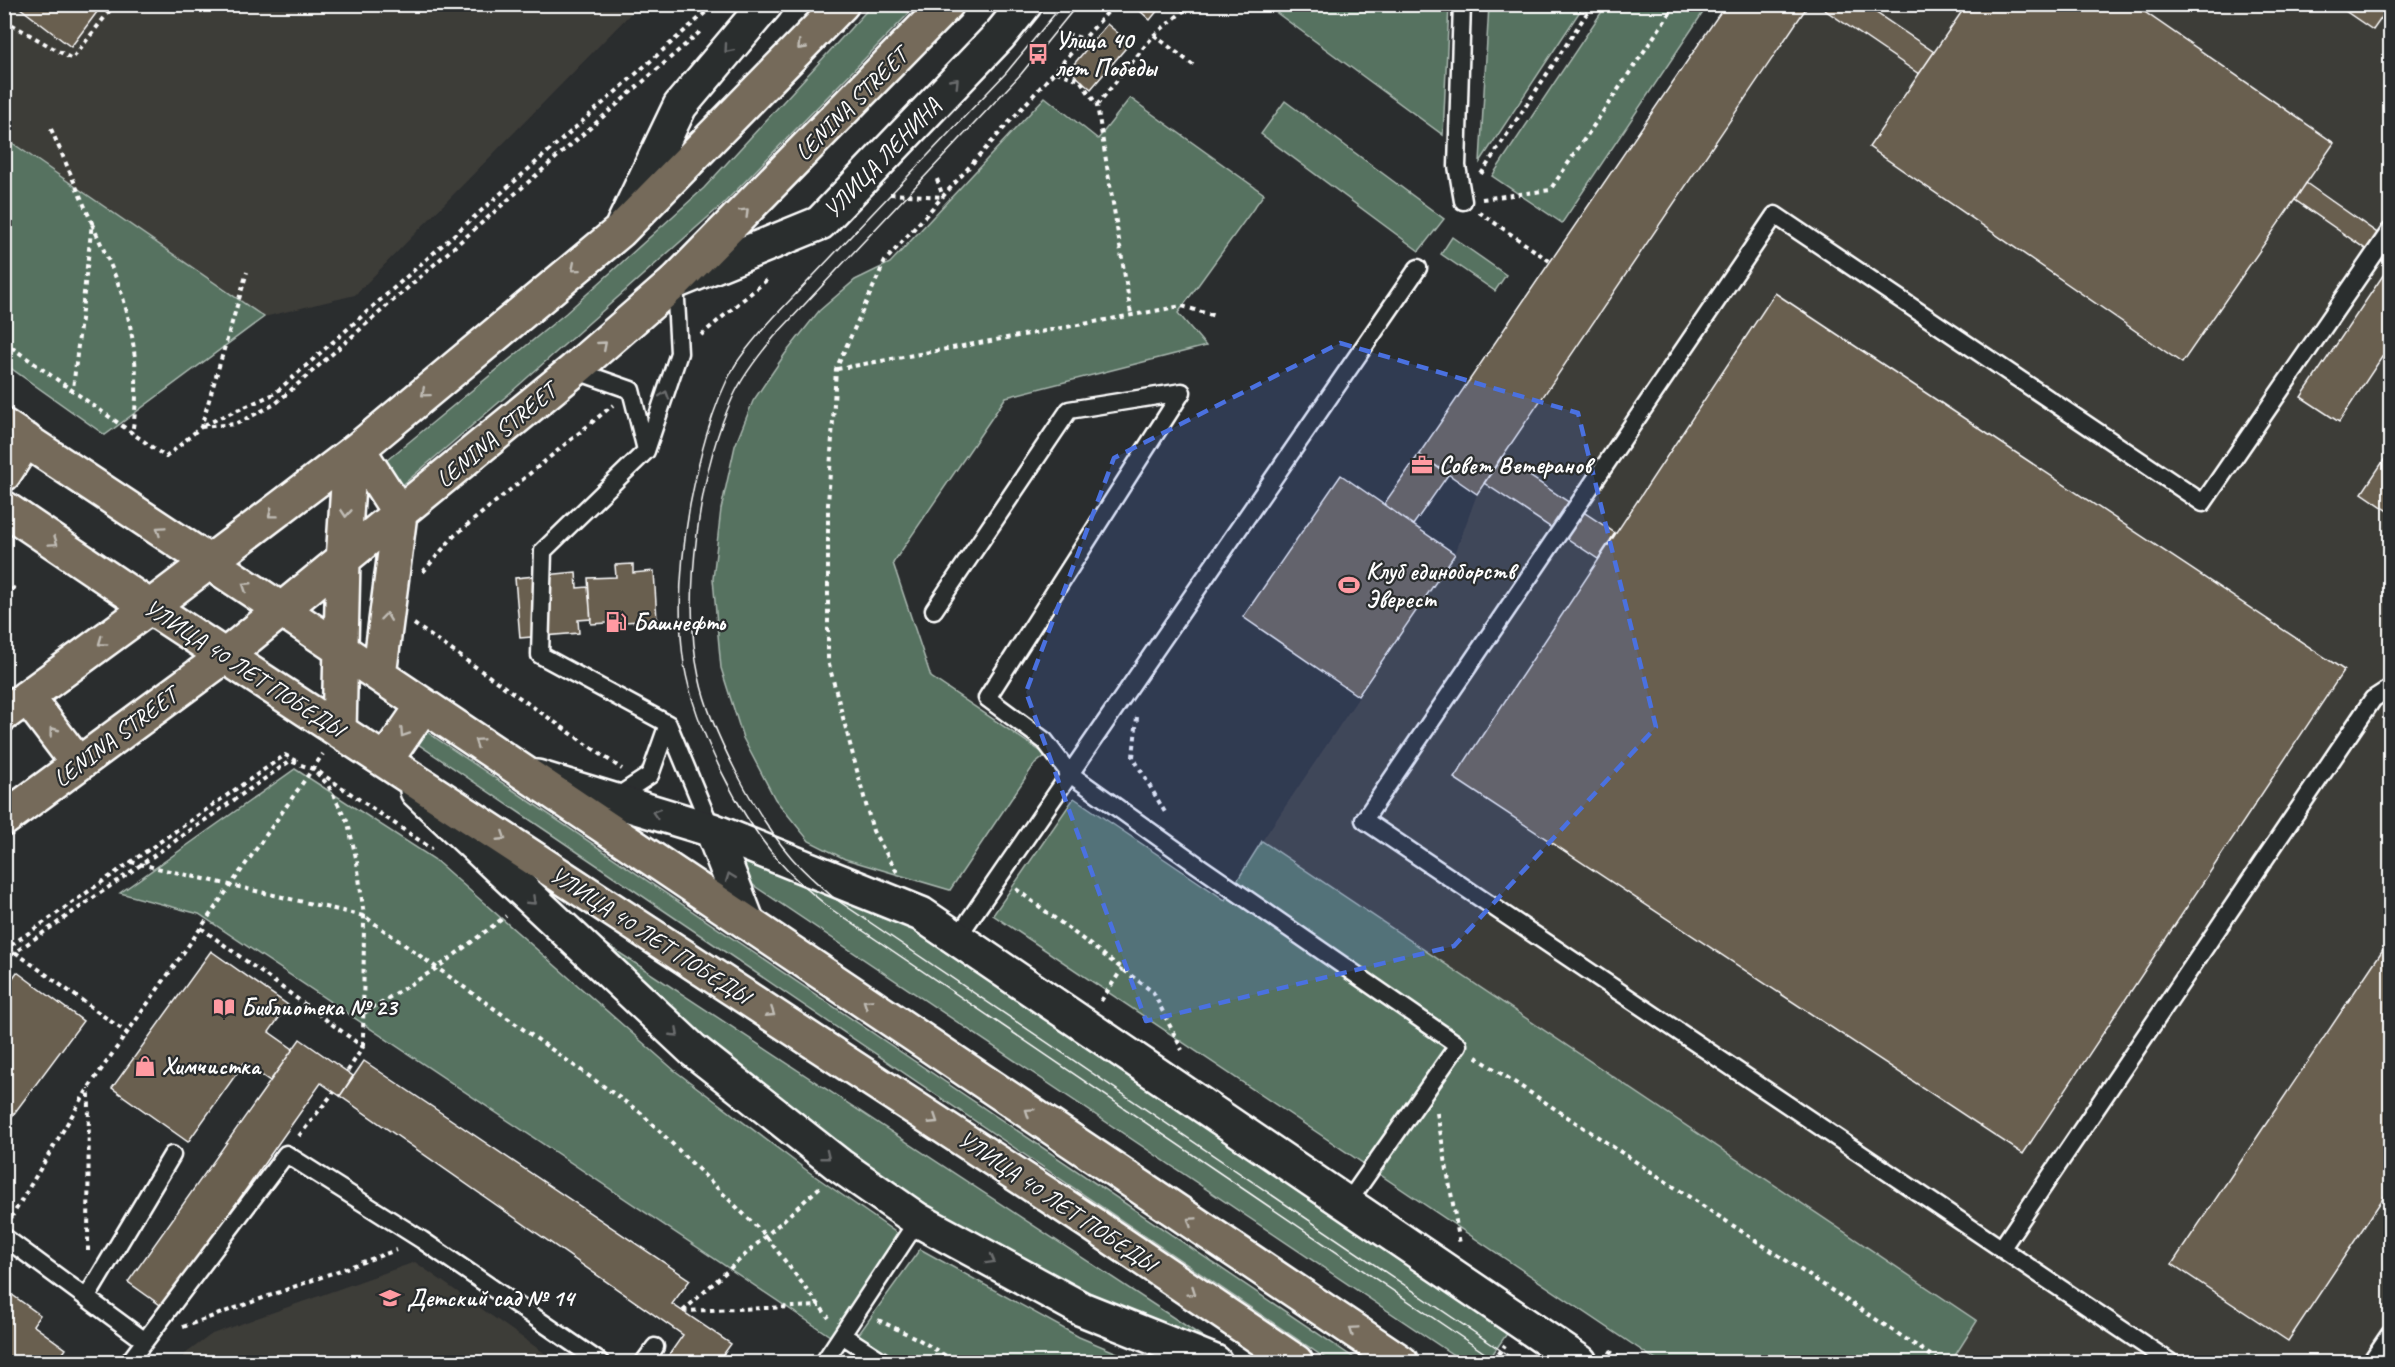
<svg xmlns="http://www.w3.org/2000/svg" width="2395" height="1367" viewBox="0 0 2395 1367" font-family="Caveat,sans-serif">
<rect width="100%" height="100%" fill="#2a2d2e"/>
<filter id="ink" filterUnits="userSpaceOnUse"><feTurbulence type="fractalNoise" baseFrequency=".0167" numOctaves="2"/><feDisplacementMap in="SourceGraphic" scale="12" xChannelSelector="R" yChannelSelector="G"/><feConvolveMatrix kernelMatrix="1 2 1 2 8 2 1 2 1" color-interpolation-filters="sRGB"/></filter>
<g filter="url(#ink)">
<path fill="#3d3c38" d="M 5,5 L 639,5 L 355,295 L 264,317 L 5,138 Z
M 1809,5 L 2390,5 L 2390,1362 L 1951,1362 L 1977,1321 L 1262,841 L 1455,554 L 1477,494 L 1484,483 Z
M 415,1262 L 557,1362 L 179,1362 L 185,1354 L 212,1334 Z"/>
<path fill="#567261" stroke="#aab8b0" stroke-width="1.5" d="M 1607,4 L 1708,5 L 1562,223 L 1492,176 Z
M 872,5 L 917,5 L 724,203 L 510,393 L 399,488 L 381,465 L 566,313 L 704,188 Z
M 1266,5 L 1449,5 L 1443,135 Z
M 1489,5 L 1584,5 L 1480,162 Z
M 1045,97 L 1098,139 L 1130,98 L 1264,194 L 1178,313 L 1206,346 L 1006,397 L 893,563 L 931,677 L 1046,755 L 1034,765 L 950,890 L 845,859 L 809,841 L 775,799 L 743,738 L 721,668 L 713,579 L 721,509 L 735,446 L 753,401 L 785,354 L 819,311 L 855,280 L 890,263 Z
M 1285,101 L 1444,219 L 1419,251 L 1261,134 Z
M 5,138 L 264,317 L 105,435 L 5,364 Z
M 1452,237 L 1506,275 L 1495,291 L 1441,254 Z
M 421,728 L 1360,1362 L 1331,1362 L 412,740 Z
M 295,769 L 434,859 L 674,1070 L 809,1172 L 898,1234 L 833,1338 L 199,914 L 120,893 Z
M 1074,798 L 1225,900 L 1262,841 L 1977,1321 L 1951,1362 L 1659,1362 L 993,915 Z
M 730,849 L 911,923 L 1511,1328 L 1487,1362 L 1464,1362 L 738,875 Z
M 562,915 L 1212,1343 L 1085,1299 L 860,1164 L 688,1030 Z
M 920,1249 L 1079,1337 L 1139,1362 L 870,1362 L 848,1349 Z"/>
<path fill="#695e50" stroke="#fff" stroke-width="1.5" d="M 15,4 L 103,4 L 71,47 Z
M 1132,4 L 1163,4 L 1150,20 Z
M 1726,4 L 1809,4 L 1477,494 L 1419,454 Z
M 1816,4 L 1863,4 L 1934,52 L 1919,74 Z
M 1967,4 L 2133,4 L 2334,143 L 2182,363 L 1869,147 Z
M 2335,4 L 2390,4 L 2390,13 L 2387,10 L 2373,30 Z
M 1107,24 L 1130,43 L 1091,89 L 1069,70 Z
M 2306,183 L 2390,242 L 2390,266 L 2295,200 Z
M 2390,265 L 2390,345 L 2339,422 L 2301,397 Z
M 1775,293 L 2344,670 L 2023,1154 L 1454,778 Z
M 2390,451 L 2390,512 L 2362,493 Z
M 1419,454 L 1448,475 L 1413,525 L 1384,504 Z
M 1501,457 L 1615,533 L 1598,559 L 1484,483 Z
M 1341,475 L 1455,554 L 1358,696 L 1243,617 Z
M 633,564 L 633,573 L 654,571 L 657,620 L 591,624 L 588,578 L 616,577 L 615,565 Z
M 576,572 L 577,588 L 588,587 L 591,619 L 578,620 L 579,633 L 520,638 L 515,578 Z
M 2390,939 L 2390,1188 L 2288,1341 L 2172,1264 Z
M 211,951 L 288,1005 L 269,1032 L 293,1049 L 270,1081 L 244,1063 L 188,1142 L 112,1088 Z
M 17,972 L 83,1021 L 4,1127 L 4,990 Z
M 300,1039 L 353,1076 L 340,1096 L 321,1083 L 163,1307 L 128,1282 Z
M 364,1061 L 690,1280 L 672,1304 L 731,1344 L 718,1362 L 664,1362 L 683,1335 L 340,1096 Z
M 4,1289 L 40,1315 L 33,1325 L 66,1349 L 57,1362 L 4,1362 Z"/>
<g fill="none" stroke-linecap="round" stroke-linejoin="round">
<defs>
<path id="service" d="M 1462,4 L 1457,166 L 1463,201
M 675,282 L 679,353 L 646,451 L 543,551 L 540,655 L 668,724 L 712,830
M 574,370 L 631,390 L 646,450
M 934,610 L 1069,410 L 1182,392 L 987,698 L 1045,741 L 1070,774 L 1196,864 L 1458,1045 L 1346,1205
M 612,800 L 650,775 L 668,724
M 957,938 L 1418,268
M 4,1237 L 145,1341
M 2001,1249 L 2373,699 L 2390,688
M 87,1297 L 172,1155
M 842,1335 L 884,1362
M 129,1362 L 286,1154 L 422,1240 L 600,1362
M 644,1362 L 655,1347
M 824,1362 L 918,1220
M 2170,1362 L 1364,820 L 1775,215 L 2203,503 L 2390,231
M 2371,1362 L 2390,1334"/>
<path id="minor" d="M 675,282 L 820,223 L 1000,35 L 1025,4
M 537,777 L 712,830 L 921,914 L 1580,1362
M 417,791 L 693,1050 L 839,1165 L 918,1220 L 1082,1309 L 1215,1362
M 712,830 L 748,923"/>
<path id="tertiary" d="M 623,225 L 680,106 L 766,4"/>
<path id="primary" d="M 4,426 L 282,610 L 1401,1362
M 358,449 L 400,514 L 379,675
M 4,474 L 26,440
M 4,508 L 150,607 L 1092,1224 L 1296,1362
M 27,697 L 78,764
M 4,714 L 150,607 L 358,449 L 620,231 L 842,4
M 339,731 L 343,561 L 350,455
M 385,761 L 423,706
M 4,819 L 225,656 L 574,370 L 675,282 L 947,4"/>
</defs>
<use href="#service" stroke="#fff" stroke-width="21"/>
<use href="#minor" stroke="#fff" stroke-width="38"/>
<use href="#tertiary" stroke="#fff" stroke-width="38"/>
<use href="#primary" stroke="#fff" stroke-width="38"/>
<path stroke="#fff" stroke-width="4" stroke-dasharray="4.5 4.5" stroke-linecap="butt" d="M 4,20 L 72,59 L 115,4
M 1067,34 L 1085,39
M 1154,35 L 1193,65
M 1056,72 L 1080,80 L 1097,105 L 1131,314
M 1097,105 L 1154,35 L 1192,4
M 51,129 L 92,223 L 73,389
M 1481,174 L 1593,4
M 937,179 L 943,197
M 890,194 L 943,197
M 1482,199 L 1550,190 L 1676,4
M 1479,212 L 1551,262
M 92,224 C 101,244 110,263 118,283 C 135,329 141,385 132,433
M 701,335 L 769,278
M 4,342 L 166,457 L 201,427 L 247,272
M 837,369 L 1182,306 L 1215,316
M 204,425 L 274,394 L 715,4
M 201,427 L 236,424 L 275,404 L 702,30
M 423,572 L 454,536 L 613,405
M 4,595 L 17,586
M 414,624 L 622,769
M 1137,717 L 1133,757 L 1166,814
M 319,772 L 432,849
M 131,862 L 364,916 L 641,1113 L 765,1235 L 829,1318
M 897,872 L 873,831 L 828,661 L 828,505 L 836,369 L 885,261 L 1115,4
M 1016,889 L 1153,992 L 1182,1050
M 201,928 L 363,1047 L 347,1072
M 8,947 L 127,1033
M 4,950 L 285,755 L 299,762
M 4,960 L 290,761 L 313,769 L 328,785 L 348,823 L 357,862 L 364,916 L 363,1047
M 1101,1001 L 1122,969
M 364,1013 L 437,968 L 506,916
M 1476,1057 L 1941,1362
M 1437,1113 L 1460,1244
M 299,1136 L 334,1092
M 11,1218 L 89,1087 L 323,754
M 88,1251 L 89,1088
M 683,1311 L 820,1187
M 683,1311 L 820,1306
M 878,1320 L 918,1339 L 956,1362
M 183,1327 L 396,1250
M 1609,1351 L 1626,1362
M 1493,1362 L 1505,1345"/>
<use href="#service" stroke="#2a2d2e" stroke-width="16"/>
<use href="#minor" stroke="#2a2d2e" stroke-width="33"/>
<use href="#tertiary" stroke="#2a2d2e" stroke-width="33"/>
<use href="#primary" stroke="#746a5a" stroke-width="33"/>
<path stroke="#fff" stroke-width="1.5" d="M 1063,4 L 1006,73 L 774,317 C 760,333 745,349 734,367 C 711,408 699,459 690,505 C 681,557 676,611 684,664 C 695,729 741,822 787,870 C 800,884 816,897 831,909 L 1498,1362
M 1078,4 L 1021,74 L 774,337 C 759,355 743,375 733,397 C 699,469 682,599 699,677 C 710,730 756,816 791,857 C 804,872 819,885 834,898 L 1518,1362"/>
</g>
<defs><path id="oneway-chevron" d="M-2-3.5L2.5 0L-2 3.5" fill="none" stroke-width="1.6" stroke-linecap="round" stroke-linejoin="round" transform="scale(1.5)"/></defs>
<g stroke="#c0bcb5">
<use href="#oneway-chevron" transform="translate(801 46) rotate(134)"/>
<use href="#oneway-chevron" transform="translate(745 212) rotate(-45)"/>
<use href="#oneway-chevron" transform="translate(575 268) rotate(140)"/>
<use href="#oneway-chevron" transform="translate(603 345) rotate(-41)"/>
<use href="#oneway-chevron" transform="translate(425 393) rotate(140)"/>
<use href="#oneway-chevron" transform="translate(346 513) rotate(94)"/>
<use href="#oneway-chevron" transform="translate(272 514) rotate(143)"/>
<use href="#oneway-chevron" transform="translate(160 530) rotate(-146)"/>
<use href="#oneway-chevron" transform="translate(54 542) rotate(34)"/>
<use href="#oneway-chevron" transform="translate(246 586) rotate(-147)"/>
<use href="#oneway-chevron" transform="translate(386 617) rotate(-83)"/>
<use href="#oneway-chevron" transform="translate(102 642) rotate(144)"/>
<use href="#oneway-chevron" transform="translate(53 731) rotate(-127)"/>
<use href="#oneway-chevron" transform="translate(404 733) rotate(124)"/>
<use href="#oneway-chevron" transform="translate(478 742) rotate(-146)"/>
<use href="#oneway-chevron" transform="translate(502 837) rotate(33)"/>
<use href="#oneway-chevron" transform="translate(867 1003) rotate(-146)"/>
<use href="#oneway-chevron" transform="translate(771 1013) rotate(33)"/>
<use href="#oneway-chevron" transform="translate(1029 1112) rotate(-146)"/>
<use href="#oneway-chevron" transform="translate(934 1120) rotate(33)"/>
<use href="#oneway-chevron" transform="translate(1191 1221) rotate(-146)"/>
<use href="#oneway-chevron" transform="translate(1192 1292) rotate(34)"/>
<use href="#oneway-chevron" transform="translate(1353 1330) rotate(-146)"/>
</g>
<g stroke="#6a6c6d">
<use href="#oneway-chevron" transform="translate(728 49) rotate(131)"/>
<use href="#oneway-chevron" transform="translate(955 82) rotate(-46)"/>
<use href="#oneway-chevron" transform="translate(665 395) rotate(-72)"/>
<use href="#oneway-chevron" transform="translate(656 813) rotate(-163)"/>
<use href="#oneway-chevron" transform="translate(730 877) rotate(-111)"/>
<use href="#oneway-chevron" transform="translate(532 901) rotate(43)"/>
<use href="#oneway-chevron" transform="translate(675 1033) rotate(43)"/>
<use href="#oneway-chevron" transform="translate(826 1156) rotate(38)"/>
<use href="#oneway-chevron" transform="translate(991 1260) rotate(29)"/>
</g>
</g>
<path fill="#4a71e0" fill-opacity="0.2" stroke="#4a71e0" stroke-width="4.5" stroke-dasharray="12 8" stroke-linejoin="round" d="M 1340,343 L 1578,413 L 1656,727 L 1454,946 L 1146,1021 L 1026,692 L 1114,458 Z"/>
<defs>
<symbol id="bus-bare" viewBox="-9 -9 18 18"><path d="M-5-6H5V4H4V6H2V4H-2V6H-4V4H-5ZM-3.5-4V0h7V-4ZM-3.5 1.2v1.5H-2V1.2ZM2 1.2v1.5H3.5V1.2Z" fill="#ff9aa2" stroke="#2a2d2e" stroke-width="2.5" paint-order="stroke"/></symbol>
<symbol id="office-bare" viewBox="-9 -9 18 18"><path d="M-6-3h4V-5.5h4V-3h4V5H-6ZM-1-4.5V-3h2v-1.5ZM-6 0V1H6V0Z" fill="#ff9aa2" stroke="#2a2d2e" stroke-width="2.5" paint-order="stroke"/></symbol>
<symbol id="stadium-bare" viewBox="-9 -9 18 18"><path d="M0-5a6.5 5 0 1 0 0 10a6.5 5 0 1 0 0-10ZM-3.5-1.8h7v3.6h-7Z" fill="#ff9aa2" stroke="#2a2d2e" stroke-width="2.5" paint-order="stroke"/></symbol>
<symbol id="fuel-bare" viewBox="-9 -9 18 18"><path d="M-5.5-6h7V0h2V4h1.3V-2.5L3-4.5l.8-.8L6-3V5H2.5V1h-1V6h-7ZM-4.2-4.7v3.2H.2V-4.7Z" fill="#ff9aa2" stroke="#2a2d2e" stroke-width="2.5" paint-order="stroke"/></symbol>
<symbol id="library-bare" viewBox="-9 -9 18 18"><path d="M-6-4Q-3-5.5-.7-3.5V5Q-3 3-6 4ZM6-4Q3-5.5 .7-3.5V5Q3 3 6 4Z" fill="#ff9aa2" stroke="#2a2d2e" stroke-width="2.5" paint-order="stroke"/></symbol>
<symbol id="shop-bare" viewBox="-9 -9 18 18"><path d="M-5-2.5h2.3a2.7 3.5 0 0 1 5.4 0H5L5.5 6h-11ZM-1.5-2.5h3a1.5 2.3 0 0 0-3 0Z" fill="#ff9aa2" stroke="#2a2d2e" stroke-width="2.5" paint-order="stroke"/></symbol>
<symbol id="school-bare" viewBox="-9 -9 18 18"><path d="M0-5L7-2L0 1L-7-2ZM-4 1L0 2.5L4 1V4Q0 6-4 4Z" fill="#ff9aa2" stroke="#2a2d2e" stroke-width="2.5" paint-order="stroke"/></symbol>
</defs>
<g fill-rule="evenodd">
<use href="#bus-bare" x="1023" y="39" width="30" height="30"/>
<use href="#office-bare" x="1407" y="450" width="30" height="30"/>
<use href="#stadium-bare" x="1334" y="570" width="30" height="30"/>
<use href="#fuel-bare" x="601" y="607" width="30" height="30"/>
<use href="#library-bare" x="209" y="992" width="30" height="30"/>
<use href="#shop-bare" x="130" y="1051" width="30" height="30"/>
<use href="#school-bare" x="375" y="1283" width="30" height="30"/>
</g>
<g text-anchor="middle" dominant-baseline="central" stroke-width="4.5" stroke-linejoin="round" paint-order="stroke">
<g font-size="24" font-weight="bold" fill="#fff" stroke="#2a2d2e" text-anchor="start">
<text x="1055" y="40">Улица 40<tspan x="1055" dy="28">лет Победы</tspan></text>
<text x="1439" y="465">Совет Ветеранов</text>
<text x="1366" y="571">Клуб единоборств<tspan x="1366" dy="28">Эверест</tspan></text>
<text x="633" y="622">Башнефть</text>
<text x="241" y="1007">Библиотека № 23</text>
<text x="162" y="1066">Химчистка</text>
<text x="407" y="1298">Детский сад № 14</text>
</g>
<g font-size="24" fill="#fff" stroke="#2a2d2e">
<text transform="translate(851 104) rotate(-45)">LENINA STREET</text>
<text transform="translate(882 158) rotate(-46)">УЛИЦА ЛЕНИНА</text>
<text transform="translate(496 435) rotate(-40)">LENINA STREET</text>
<text transform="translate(244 668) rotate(33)">УЛИЦА 40 ЛЕТ ПОБЕДЫ</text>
<text transform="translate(115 737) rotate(-37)">LENINA STREET</text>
<text transform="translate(650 935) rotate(33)">УЛИЦА 40 ЛЕТ ПОБЕДЫ</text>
<text transform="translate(1057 1201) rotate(34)">УЛИЦА 40 ЛЕТ ПОБЕДЫ</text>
</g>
</g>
<rect width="2395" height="1367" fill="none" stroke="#2a2d2e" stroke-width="24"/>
<rect x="12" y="12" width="2371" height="1343" fill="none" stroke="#fff" stroke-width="2" filter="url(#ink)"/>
</svg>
